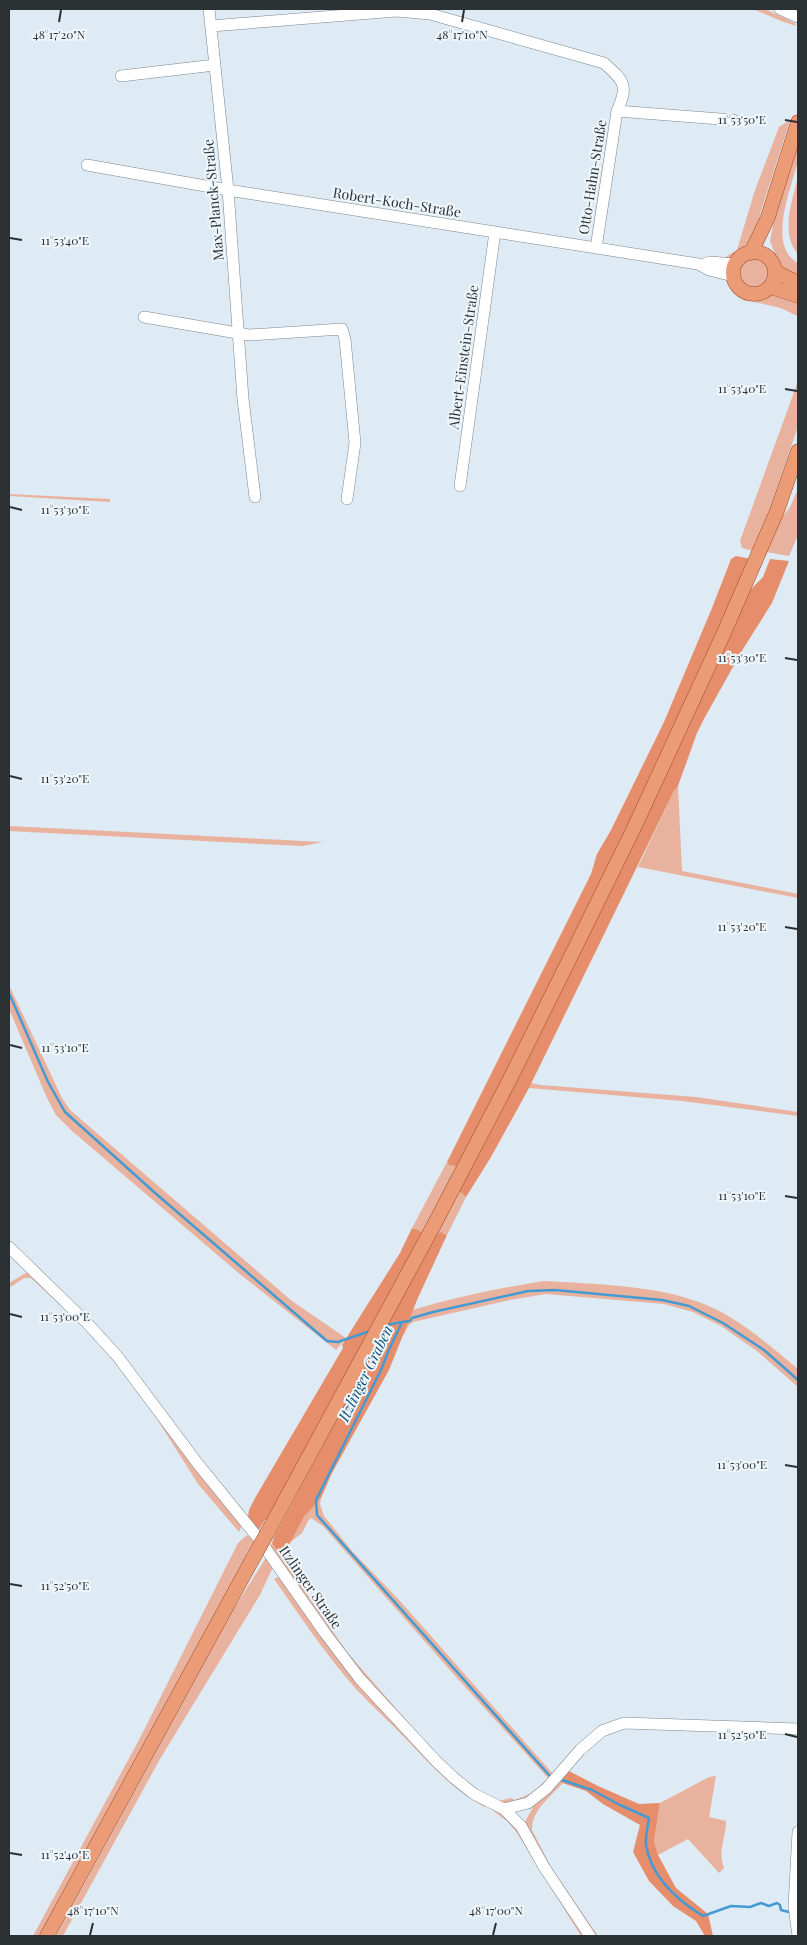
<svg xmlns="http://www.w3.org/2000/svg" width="807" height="1945" viewBox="0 0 807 1945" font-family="'Playfair Display',serif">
<rect width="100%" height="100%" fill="#deebf5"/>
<path fill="#e9b29e" d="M 753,9 L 765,9 L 795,23 L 796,26 L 781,21 Z
M 790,120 L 751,243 L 736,256 L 727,259 L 724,258 L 737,250 L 755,190 L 779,127 Z
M 798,142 C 798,148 799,155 798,161 C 792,186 766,246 798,263 L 798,280 L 780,267 L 770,241 L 776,208 Z
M 798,178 L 798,254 C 780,234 792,200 798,178 Z
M740 273a15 15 0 1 1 30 0a15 15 0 1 1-30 0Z
M 730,282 L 740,295 L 747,298 L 757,298 L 772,293 L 798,300 L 798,316 C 792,314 786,310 780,308 C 761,302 739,303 728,284 Z
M 798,381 L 798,426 L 766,520 L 753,551 L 742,548 L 740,541 Z
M 798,489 L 798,535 L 789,556 L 766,552 L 780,520 L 790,507 Z
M 9,494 L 110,499 L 110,502 L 9,496 Z
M 678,786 L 682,871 L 798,894 L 798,898 L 638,867 L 674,791 Z
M 9,826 L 323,842 L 303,846 L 260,844 L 9,831 Z
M 9,985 L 62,1098 L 70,1110 L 292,1301 L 346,1338 L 336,1350 L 241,1275 L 72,1131 L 56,1115 L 47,1098 L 9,1009 Z
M 531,1083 L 541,1085 L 696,1097 L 798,1112 L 798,1116 L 682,1101 L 529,1088 Z
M 447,1162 L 449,1165 L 459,1167 L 423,1234 L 419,1230 L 412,1228 Z
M 459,1191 L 466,1197 L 447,1235 L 444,1233 L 435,1236 Z
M 29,1271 L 106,1348 L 242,1525 L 239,1532 L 198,1484 L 145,1400 L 103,1348 L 86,1329 L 31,1278 L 24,1278 L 9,1288 L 9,1283 Z
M 544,1281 C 593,1284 658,1285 704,1304 C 739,1318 769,1345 798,1369 L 798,1387 L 757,1351 L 721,1326 L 693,1312 L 664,1304 L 546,1294 L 510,1300 L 413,1322 L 409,1325 L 397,1346 L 412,1310 C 456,1297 500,1288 544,1281 Z
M 321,1498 L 320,1504 L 324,1516 L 353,1552 L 400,1601 L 553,1774 L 530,1798 L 505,1804 L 467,1786 L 350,1662 L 270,1547 L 272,1543 L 347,1652 L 420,1736 L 449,1767 L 473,1787 L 499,1801 L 511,1798 L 515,1800 L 534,1792 L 548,1778 L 457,1678 L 323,1526 L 311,1518 L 308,1521 L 302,1533 L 292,1541 L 290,1541 L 304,1517 Z
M 247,1535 L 254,1541 L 246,1554 L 248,1557 L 42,1936 L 33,1936 L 141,1736 L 238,1543 Z
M 267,1556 L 273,1567 L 260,1595 L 160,1759 L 63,1936 L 56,1936 L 233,1610 Z
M 278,1577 L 328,1642 L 487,1806 L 485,1807 C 455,1792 430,1764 407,1740 C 391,1723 373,1707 356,1689 C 326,1655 300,1616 274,1579 Z
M 716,1776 L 709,1817 L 726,1821 C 726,1840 717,1849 724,1868 L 719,1873 L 688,1839 L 658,1855 L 654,1843 L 660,1803 L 709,1777 Z
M 556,1781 L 563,1783 C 551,1796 531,1811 532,1830 L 551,1867 L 598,1936 L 593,1936 L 549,1870 L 525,1822 L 534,1805 Z
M 491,1809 C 517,1813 571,1911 587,1936 L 581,1936 L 517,1833 L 508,1822 Z"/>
<path fill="#e68e6c" d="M 736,556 L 751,559 L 611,866 L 459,1167 L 449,1165 L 447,1162 L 591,874 L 597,854 L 611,830 L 664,722 L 712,608 L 731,559 Z
M 770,559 L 789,561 L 772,603 L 743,649 L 705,717 L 697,733 L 678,786 L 674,791 L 529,1088 L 491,1157 L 466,1197 L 459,1191 C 562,994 659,793 750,590 L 763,577 Z
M 412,1228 L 419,1230 L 423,1234 L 267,1521 L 265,1520 L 259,1530 L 248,1517 L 249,1510 L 255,1498 L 343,1348 L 342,1345 L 400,1253 Z
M 441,1232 L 447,1235 L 417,1300 L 389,1370 L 332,1473 L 321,1498 L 304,1517 L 282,1558 L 272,1543 L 274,1537 L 435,1236 Z
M 567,1770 L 598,1786 L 639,1804 L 660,1803 L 654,1842 L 658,1855 L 676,1888 L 708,1914 L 713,1936 L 705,1936 L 696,1921 L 673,1906 L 649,1881 L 633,1852 L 640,1825 L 603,1804 L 586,1791 L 557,1781 Z"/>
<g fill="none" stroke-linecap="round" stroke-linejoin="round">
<path stroke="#449ad2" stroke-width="2.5" d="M 9,993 L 48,1082 L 65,1112 L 154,1192 L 327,1341 L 338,1342 L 370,1331
M 402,1322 L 410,1321 L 412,1318 L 433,1312 L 528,1291 L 555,1290 L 662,1300 L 689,1306 L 723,1323 L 764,1350 L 798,1380
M 387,1325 L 402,1322 L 388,1352 L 381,1370 L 316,1500 L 317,1515 L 549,1775
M 562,1780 L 592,1790 L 620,1805 L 649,1818 C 648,1826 645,1837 646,1845 C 651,1876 677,1900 703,1916 L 731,1906 L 750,1907 L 761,1903 L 769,1906 L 777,1903 L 780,1905 L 781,1910 L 789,1912"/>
<defs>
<path id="minor" d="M 209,9 L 228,190 L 243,399 L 255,497
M 780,9 L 798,17
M 211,26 L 397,11 L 430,14 L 604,63 C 624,81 629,85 617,111 L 596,248
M 121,76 L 215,65
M 617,111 L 733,120
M 87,165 L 228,190 L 698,264 L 709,270 L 733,276
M 702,265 L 710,262 L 735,264
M 144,317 L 249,335 L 342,329 L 345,339 L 355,443 L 347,499
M 460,486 L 495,232
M 9,1247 L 88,1324 L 118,1357 L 198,1464 L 259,1539 L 325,1633 L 360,1679 L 437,1762 L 454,1778 L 474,1794 L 504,1809 L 521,1826 L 544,1867 L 590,1936
M 504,1809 L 528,1803 L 547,1788 L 580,1750 L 602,1731 L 624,1723 L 798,1729
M 798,1936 L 794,1906 L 798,1832"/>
<path id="major" d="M733 273a21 21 0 1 1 42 0a21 21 0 1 1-42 0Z
M 751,253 L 768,217 L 798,122
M 776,272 L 798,283
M 771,287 L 798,296
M 271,1526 L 435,1223 L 509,1081 L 571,956 L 634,828 L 723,635 L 777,511 L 798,451
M 47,1936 L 252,1560"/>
</defs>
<use href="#minor" stroke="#7a868f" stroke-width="12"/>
<use href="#major" stroke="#9f4b24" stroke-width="15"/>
<use href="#minor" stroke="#fff" stroke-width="11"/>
<use href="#major" stroke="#eb9c77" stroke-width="14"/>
<defs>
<path id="major-bridge" d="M 252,1560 L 271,1526"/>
</defs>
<use href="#major-bridge" stroke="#9f4b24" stroke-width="15" stroke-linecap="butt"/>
<use href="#major-bridge" stroke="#eb9c77" stroke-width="14"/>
</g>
<path fill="none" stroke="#2b3033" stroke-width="2" d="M 59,22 L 61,10M 462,22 L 464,10M 785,120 L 797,122M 10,238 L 22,240M 785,389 L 797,391M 10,507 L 22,510M 785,658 L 797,660M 10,776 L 22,779M 785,927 L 797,929M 10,1045 L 22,1048M 785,1196 L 797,1198M 10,1314 L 22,1317M 785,1465 L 797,1467M 10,1584 L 22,1586M 785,1734 L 797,1737M 10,1853 L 22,1855M 90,1935 L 93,1923M 493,1935 L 496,1923"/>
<g text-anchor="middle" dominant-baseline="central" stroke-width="4" stroke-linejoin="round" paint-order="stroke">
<g font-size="14" fill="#2b3033" stroke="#eff7fd">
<text transform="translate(592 177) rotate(-81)">Otto-Hahn-Straße</text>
<text transform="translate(213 200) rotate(-95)">Max-Planck-Straße</text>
<text transform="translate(397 202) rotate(9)">Robert-Koch-Straße</text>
<text transform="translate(463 357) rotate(-82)">Albert-Einstein-Straße</text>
<text transform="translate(311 1587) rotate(55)">Itzlinger Straße</text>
</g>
<g font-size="15" font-style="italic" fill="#0f5176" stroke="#eff7fd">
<text transform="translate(365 1373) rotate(-64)">Itzlinger Graben</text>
</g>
</g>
<g font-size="12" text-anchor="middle" fill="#2b3033" stroke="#eff7fd" stroke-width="4" stroke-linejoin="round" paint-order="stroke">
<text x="59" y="39">48°17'20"N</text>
<text x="462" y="39">48°17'10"N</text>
<text x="742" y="124">11°53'50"E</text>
<text x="65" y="245">11°53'40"E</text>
<text x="742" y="393">11°53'40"E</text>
<text x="65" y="514">11°53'30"E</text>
<text x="742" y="662">11°53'30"E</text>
<text x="65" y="783">11°53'20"E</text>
<text x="742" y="931">11°53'20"E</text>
<text x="65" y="1052">11°53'10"E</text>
<text x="742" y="1200">11°53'10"E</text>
<text x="65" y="1321">11°53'00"E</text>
<text x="742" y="1469">11°53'00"E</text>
<text x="65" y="1590">11°52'50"E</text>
<text x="742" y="1739">11°52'50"E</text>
<text x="65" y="1859">11°52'40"E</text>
<text x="93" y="1915">48°17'10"N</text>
<text x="496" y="1915">48°17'00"N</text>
</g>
<rect width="807" height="1945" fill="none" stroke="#2b3033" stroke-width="20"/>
</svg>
